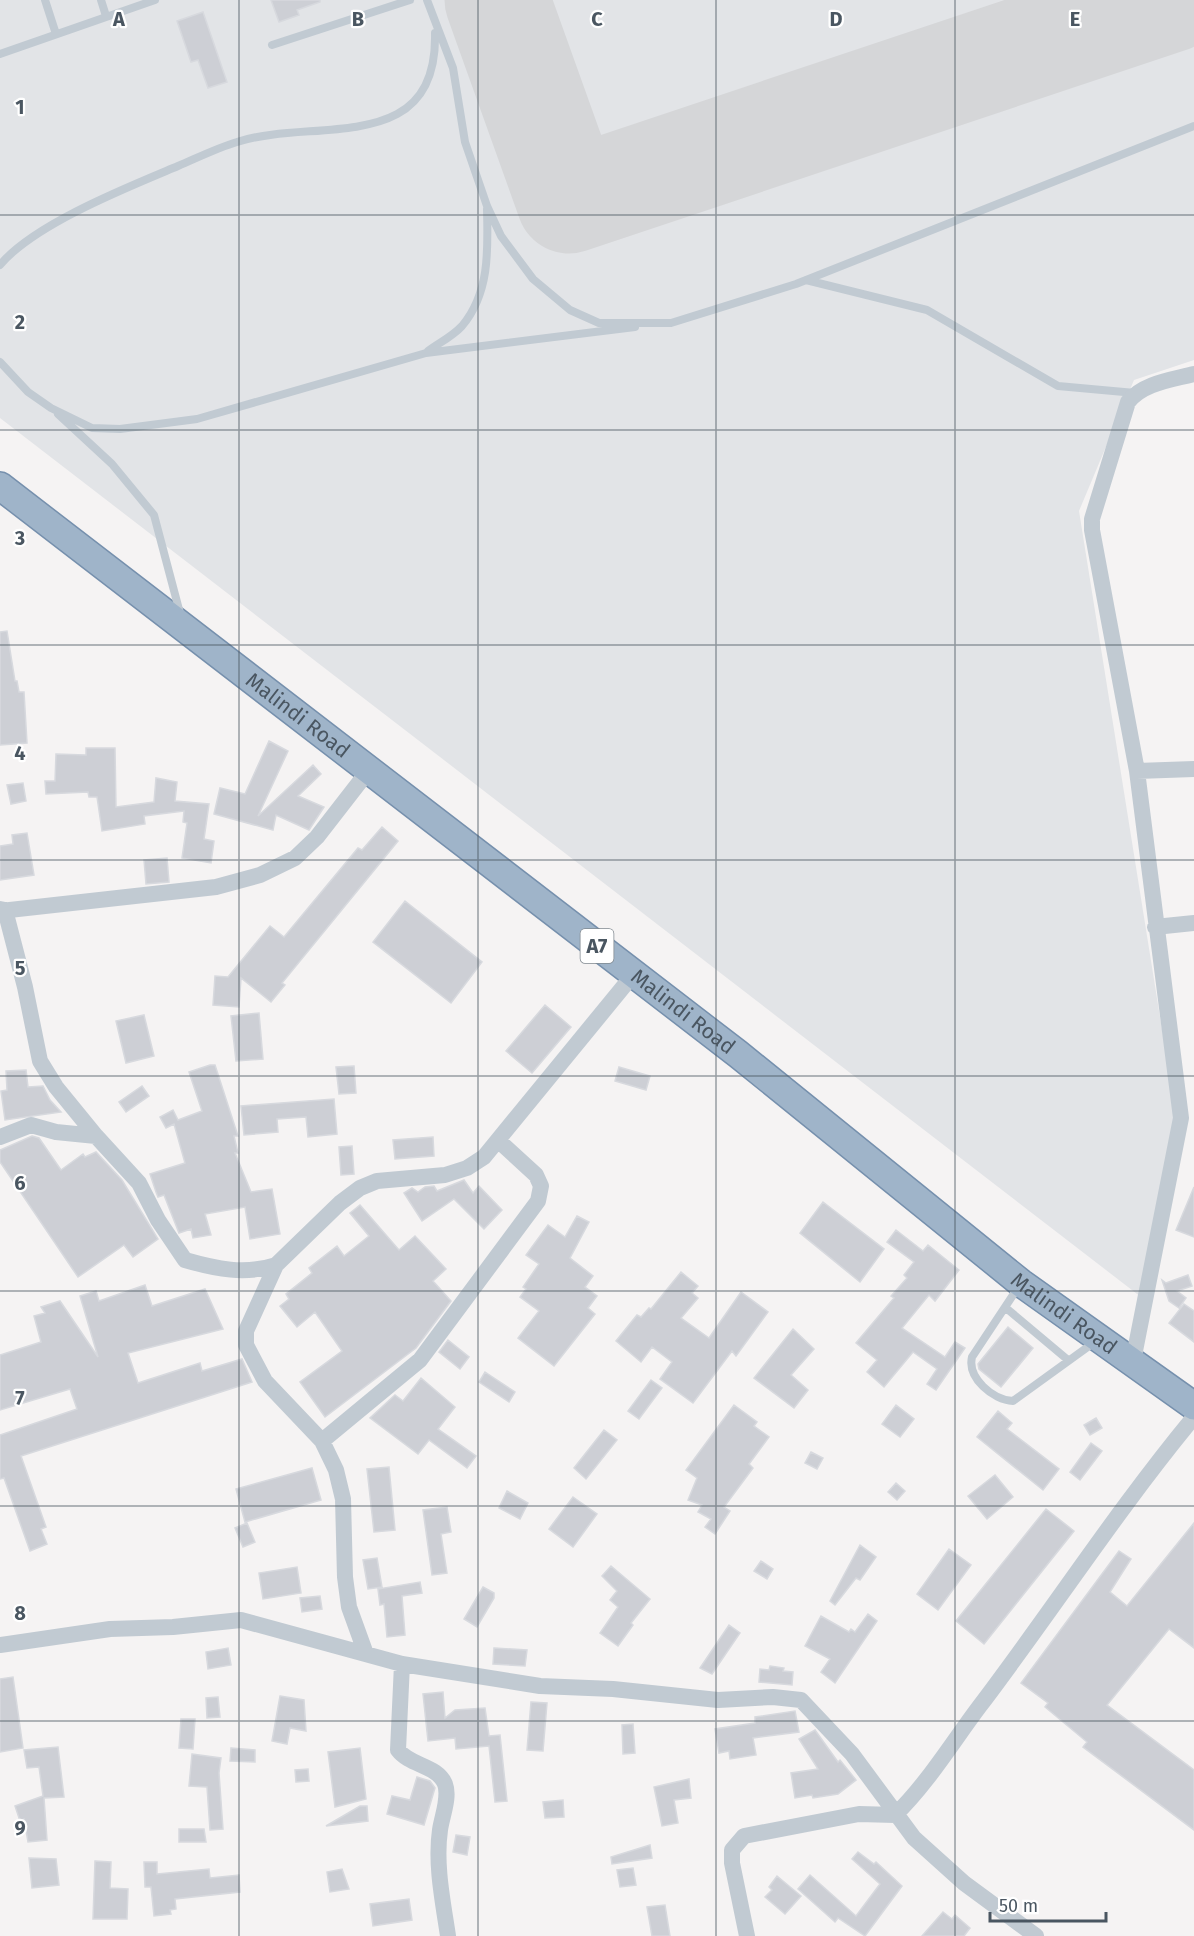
<svg xmlns="http://www.w3.org/2000/svg" width="1194" height="1936" viewBox="0 0 1194 1936" font-family="'Fira Sans',sans-serif">
<rect width="100%" height="100%" fill="#f5f3f3"/>
<path fill="#e2e4e7" d="M 0,0 L 1194,0 L 1194,360 L 1134,380 L 1079,511 L 1176,1117 L 1141,1297 L 0,418 Z"/>
<g fill="none" stroke-linecap="round" stroke-linejoin="round">
<path stroke="#d5d6d8" stroke-width="105" d="M 497,0 L 569,201 L 1170,0"/>
</g>
<path fill="#cdcfd5" stroke="#d7d9de" stroke-width="1.5" d="M 271,0 L 320,0 L 320,2 L 297,10 L 299,15 L 279,22 Z
M 203,12 L 227,82 L 208,88 L 198,60 L 191,62 L 177,21 Z
M 7,631 L 15,681 L 17,681 L 19,692 L 24,692 L 27,743 L 0,745 L 0,632 Z
M 269,741 L 288,751 L 258,816 L 313,765 L 321,774 L 298,796 L 324,807 L 309,830 L 276,815 L 273,830 L 214,814 L 220,788 L 245,794 Z
M 86,748 L 115,748 L 116,807 L 154,802 L 156,778 L 177,782 L 175,801 L 209,804 L 204,839 L 214,841 L 211,863 L 182,858 L 187,823 L 183,822 L 184,811 L 144,816 L 145,824 L 102,831 L 97,797 L 89,797 L 88,792 L 46,794 L 45,781 L 55,781 L 56,754 L 86,755 Z
M 23,783 L 26,801 L 11,804 L 7,785 Z
M 382,827 L 398,841 L 282,983 L 285,985 L 271,1002 L 241,978 L 239,1007 L 213,1005 L 215,976 L 228,977 L 270,926 L 284,937 L 358,848 L 362,850 Z
M 27,833 L 34,875 L 0,880 L 0,846 L 13,844 L 12,835 Z
M 167,858 L 169,882 L 146,884 L 144,860 Z
M 405,901 L 482,962 L 451,1003 L 373,942 Z
M 545,1005 L 571,1027 L 532,1073 L 506,1051 Z
M 259,1013 L 263,1059 L 236,1061 L 231,1016 Z
M 144,1015 L 154,1056 L 126,1063 L 116,1021 Z
M 210,1065 L 215,1065 L 238,1136 L 234,1136 L 238,1153 L 235,1153 L 251,1192 L 272,1189 L 280,1234 L 250,1239 L 245,1207 L 205,1214 L 211,1235 L 193,1238 L 191,1229 L 179,1233 L 164,1195 L 158,1197 L 156,1192 L 150,1174 L 185,1163 L 174,1124 L 166,1128 L 160,1117 L 173,1110 L 178,1120 L 202,1111 L 189,1072 Z
M 354,1066 L 356,1093 L 339,1094 L 336,1067 Z
M 619,1067 L 650,1076 L 646,1090 L 615,1081 Z
M 26,1070 L 28,1087 L 43,1086 L 50,1100 L 61,1112 L 5,1120 L 1,1091 L 7,1090 L 6,1071 Z
M 142,1086 L 149,1096 L 126,1112 L 119,1102 Z
M 334,1099 L 337,1134 L 308,1137 L 306,1117 L 277,1119 L 278,1132 L 244,1135 L 241,1106 Z
M 32,1136 L 39,1138 L 61,1170 L 83,1154 L 85,1157 L 96,1152 L 122,1180 L 158,1239 L 133,1257 L 124,1245 L 78,1277 L 0,1162 L 0,1150 Z
M 433,1137 L 434,1156 L 395,1159 L 393,1140 Z
M 352,1146 L 354,1174 L 341,1175 L 339,1147 Z
M 464,1180 L 473,1193 L 479,1186 L 502,1210 L 484,1229 L 454,1199 L 422,1221 L 404,1193 L 412,1188 L 418,1192 L 425,1187 L 434,1186 L 437,1191 Z
M 1194,1187 L 1194,1237 L 1176,1230 Z
M 823,1202 L 884,1249 L 860,1282 L 800,1233 Z
M 360,1205 L 399,1250 L 415,1236 L 446,1269 L 433,1281 L 451,1301 L 416,1348 L 325,1417 L 300,1382 L 342,1351 L 315,1312 L 297,1327 L 280,1306 L 289,1299 L 286,1294 L 312,1273 L 309,1268 L 337,1246 L 344,1256 L 369,1236 L 350,1213 Z
M 577,1216 L 589,1222 L 570,1258 L 593,1276 L 585,1287 L 597,1296 L 588,1308 L 595,1314 L 554,1366 L 518,1338 L 539,1311 L 520,1297 L 526,1289 L 523,1287 L 539,1264 L 526,1255 L 548,1225 L 565,1237 Z
M 896,1230 L 923,1251 L 928,1245 L 959,1270 L 935,1301 L 929,1295 L 902,1328 L 945,1357 L 955,1342 L 965,1348 L 936,1390 L 927,1384 L 937,1369 L 913,1352 L 884,1387 L 867,1372 L 877,1360 L 856,1343 L 894,1298 L 891,1296 L 907,1278 L 904,1275 L 914,1262 L 887,1242 Z
M 681,1272 L 698,1286 L 692,1293 L 698,1298 L 681,1318 L 709,1338 L 741,1292 L 768,1312 L 736,1356 L 732,1351 L 693,1403 L 660,1379 L 672,1362 L 652,1347 L 641,1362 L 616,1341 L 637,1315 L 641,1317 L 649,1308 L 651,1309 Z
M 1188,1275 L 1192,1286 L 1177,1291 L 1186,1298 L 1179,1308 L 1169,1301 L 1162,1280 L 1166,1283 Z
M 145,1285 L 152,1306 L 205,1289 L 223,1329 L 128,1353 L 138,1383 L 200,1363 L 202,1371 L 242,1359 L 252,1382 L 21,1456 L 46,1527 L 41,1529 L 47,1544 L 30,1551 L 4,1478 L 0,1479 L 0,1435 L 77,1409 L 70,1389 L 0,1410 L 0,1355 L 41,1342 L 34,1316 L 45,1313 L 41,1307 L 60,1301 L 98,1357 L 80,1296 L 96,1291 L 99,1301 Z
M 1184,1304 L 1194,1311 L 1194,1342 L 1169,1323 Z
M 1008,1327 L 1033,1348 L 1001,1387 L 979,1369 L 978,1364 Z
M 793,1329 L 814,1349 L 791,1375 L 808,1390 L 794,1408 L 754,1378 Z
M 448,1340 L 469,1357 L 460,1369 L 439,1352 Z
M 485,1372 L 515,1392 L 509,1402 L 479,1382 Z
M 421,1378 L 455,1407 L 438,1429 L 476,1456 L 467,1468 L 429,1440 L 418,1454 L 370,1418 L 395,1395 L 403,1401 Z
M 651,1380 L 662,1388 L 639,1419 L 628,1411 Z
M 734,1405 L 757,1422 L 754,1426 L 769,1437 L 749,1464 L 753,1468 L 724,1507 L 730,1511 L 715,1534 L 705,1527 L 711,1519 L 698,1512 L 702,1505 L 688,1500 L 697,1478 L 686,1470 Z
M 896,1405 L 914,1419 L 900,1437 L 882,1424 Z
M 998,1411 L 1012,1423 L 1007,1429 L 1059,1469 L 1043,1490 L 977,1437 Z
M 1096,1418 L 1102,1428 L 1090,1435 L 1084,1425 Z
M 604,1430 L 617,1440 L 586,1479 L 574,1468 Z
M 1091,1443 L 1102,1451 L 1080,1480 L 1070,1472 Z
M 811,1452 L 823,1458 L 817,1469 L 805,1463 Z
M 389,1467 L 395,1530 L 374,1532 L 367,1469 Z
M 312,1468 L 321,1500 L 245,1522 L 236,1489 Z
M 995,1475 L 1013,1497 L 987,1519 L 968,1496 Z
M 896,1483 L 905,1491 L 897,1500 L 888,1492 Z
M 507,1491 L 528,1503 L 520,1519 L 499,1508 Z
M 573,1497 L 597,1514 L 573,1547 L 549,1529 Z
M 447,1507 L 451,1532 L 441,1534 L 447,1573 L 432,1575 L 423,1510 Z
M 1046,1509 L 1074,1531 L 984,1644 L 956,1621 Z
M 247,1523 L 255,1542 L 243,1547 L 235,1528 Z
M 1194,1523 L 1194,1648 L 1169,1629 L 1107,1705 L 1194,1770 L 1194,1830 L 1083,1747 L 1087,1742 L 1045,1707 L 1048,1703 L 1021,1683 L 1119,1551 L 1131,1559 L 1110,1592 L 1127,1606 Z
M 860,1545 L 876,1557 L 860,1580 L 856,1578 L 835,1605 L 830,1601 Z
M 949,1549 L 971,1565 L 938,1610 L 917,1594 Z
M 377,1558 L 382,1587 L 368,1589 L 363,1560 Z
M 761,1561 L 773,1569 L 767,1579 L 754,1571 Z
M 611,1566 L 650,1599 L 631,1623 L 633,1625 L 618,1646 L 600,1633 L 618,1607 L 610,1600 L 617,1591 L 602,1576 Z
M 297,1567 L 301,1593 L 263,1599 L 259,1573 Z
M 420,1582 L 422,1593 L 402,1596 L 405,1635 L 387,1637 L 384,1604 L 380,1605 L 378,1589 Z
M 483,1587 L 494,1593 L 494,1598 L 477,1627 L 464,1619 Z
M 320,1596 L 322,1609 L 302,1612 L 300,1598 Z
M 868,1614 L 877,1621 L 835,1683 L 821,1672 L 830,1659 L 805,1646 L 821,1616 L 849,1632 L 851,1629 L 855,1632 Z
M 729,1625 L 740,1633 L 712,1674 L 700,1668 Z
M 228,1648 L 231,1665 L 208,1669 L 206,1652 Z
M 494,1648 L 527,1650 L 525,1666 L 493,1664 Z
M 770,1666 L 784,1668 L 783,1671 L 793,1672 L 792,1685 L 759,1682 L 760,1669 L 769,1670 Z
M 13,1677 L 23,1748 L 0,1752 L 0,1679 Z
M 443,1692 L 445,1718 L 455,1710 L 485,1708 L 489,1736 L 500,1735 L 507,1801 L 495,1802 L 489,1746 L 456,1749 L 455,1738 L 428,1741 L 423,1694 Z
M 280,1696 L 304,1700 L 306,1731 L 290,1728 L 287,1744 L 272,1741 Z
M 218,1697 L 220,1717 L 207,1718 L 206,1698 Z
M 531,1702 L 547,1703 L 543,1751 L 527,1750 Z
M 795,1711 L 799,1732 L 753,1738 L 756,1755 L 730,1759 L 729,1751 L 719,1753 L 715,1729 L 755,1723 L 755,1717 Z
M 181,1719 L 195,1719 L 193,1749 L 179,1748 Z
M 633,1724 L 635,1753 L 623,1754 L 622,1725 Z
M 815,1730 L 838,1762 L 840,1760 L 856,1780 L 838,1794 L 813,1798 L 812,1795 L 795,1798 L 791,1773 L 818,1769 L 799,1739 Z
M 58,1747 L 64,1797 L 44,1798 L 47,1840 L 28,1842 L 24,1819 L 20,1821 L 15,1806 L 43,1796 L 39,1767 L 27,1768 L 24,1750 Z
M 231,1748 L 255,1750 L 255,1762 L 230,1761 Z
M 360,1748 L 366,1799 L 335,1807 L 328,1752 Z
M 192,1754 L 221,1758 L 219,1773 L 223,1829 L 210,1830 L 207,1787 L 189,1786 Z
M 308,1769 L 309,1781 L 296,1782 L 295,1770 Z
M 417,1777 L 430,1781 L 435,1788 L 424,1825 L 387,1814 L 392,1796 L 410,1800 Z
M 689,1779 L 691,1798 L 674,1800 L 678,1823 L 662,1826 L 654,1787 Z
M 563,1800 L 564,1817 L 545,1818 L 543,1802 Z
M 360,1806 L 367,1806 L 368,1821 L 326,1826 Z
M 179,1829 L 204,1829 L 206,1842 L 179,1842 Z
M 456,1835 L 470,1837 L 467,1855 L 453,1852 Z
M 650,1845 L 652,1858 L 612,1864 L 611,1857 Z
M 858,1852 L 874,1864 L 876,1862 L 902,1886 L 865,1936 L 838,1918 L 835,1922 L 798,1889 L 810,1875 L 856,1916 L 880,1884 L 852,1859 Z
M 29,1858 L 56,1859 L 59,1885 L 32,1888 Z
M 95,1861 L 111,1862 L 110,1888 L 128,1889 L 127,1919 L 93,1919 Z
M 144,1862 L 157,1862 L 157,1874 L 209,1869 L 210,1878 L 239,1875 L 240,1892 L 175,1899 L 176,1909 L 170,1910 L 171,1914 L 154,1916 L 151,1887 L 145,1887 Z
M 633,1868 L 636,1885 L 620,1887 L 617,1870 Z
M 342,1869 L 349,1889 L 330,1892 L 327,1872 Z
M 777,1876 L 801,1896 L 785,1914 L 765,1897 L 772,1890 L 769,1887 Z
M 409,1899 L 412,1920 L 373,1926 L 370,1904 Z
M 665,1905 L 670,1936 L 652,1936 L 647,1907 Z
M 943,1912 L 952,1919 L 955,1915 L 970,1928 L 964,1936 L 922,1936 Z"/>
<g fill="none" stroke-linecap="round" stroke-linejoin="round">
<defs>
<g id="trunk">
<path id="s1" d="M 0,486 L 738,1054 L 1021,1283 L 1194,1406"/>
</g>
</defs>
<use href="#trunk" stroke="#7690ad" stroke-width="30"/>
<path stroke="#c1cad2" stroke-width="8" d="M 45,0 L 56,34
M 101,0 L 106,16
M 427,0 L 453,68 L 465,142 L 487,206 L 501,236 L 533,279 L 570,310 L 599,323 L 671,323 L 796,284 L 1194,126
M 272,45 L 410,0
M 0,54 L 155,0
M 0,265 C 34,224 128,187 178,166 C 197,158 217,148 237,142 C 313,117 438,158 435,33
M 806,280 L 927,310 L 1058,386 L 1135,393
M 428,351 C 439,343 453,336 462,326 C 490,293 488,249 487,209
M 0,362 L 28,392 L 51,408 L 92,428 L 120,429 L 197,419 L 426,353 L 635,327
M 58,414 L 112,464 L 154,515 L 181,617
M 1019,1286 L 972,1357 C 967,1378 993,1400 1013,1401 L 1096,1341
M 1006,1308 L 1068,1360"/>
<path stroke="#c1cad2" stroke-width="16" d="M 1137,771 L 1194,769
M 0,909 L 5,910 L 25,987 L 40,1061 L 56,1087 L 96,1136
M 0,911 L 216,887 L 260,875 L 295,858 L 317,837 L 369,770
M 1155,927 L 1194,923
M 0,1137 L 31,1125 L 56,1132 L 96,1136 L 139,1183 L 158,1220 L 185,1260 C 216,1269 245,1275 276,1265
M 1133,1361 L 1181,1118 L 1137,771 L 1092,530 L 1092,519 L 1128,402 C 1143,383 1171,380 1194,374
M 322,1441 L 420,1360 L 538,1201 L 541,1186 L 536,1175 L 499,1141
M 0,1645 L 110,1629 L 173,1627 L 241,1620 L 402,1664 L 540,1686 L 613,1689 L 718,1700 L 773,1697 L 801,1700 L 852,1754 L 914,1838 L 964,1883 L 1036,1936
M 366,1654 L 349,1607 L 345,1577 L 343,1499 L 336,1470 L 322,1441 L 265,1381 L 246,1345 L 246,1331 L 276,1265 L 340,1203 L 360,1188 L 377,1181 L 445,1175 L 467,1168 L 484,1157 L 633,975
M 402,1664 L 398,1750 C 410,1766 437,1765 445,1784 C 450,1797 442,1816 440,1830 C 435,1864 443,1902 448,1936
M 747,1936 L 732,1863 L 732,1850 L 744,1836 L 859,1814 L 895,1815 C 927,1784 952,1743 979,1707 C 1052,1611 1117,1510 1194,1417"/>
<use href="#trunk" stroke="#9fb4c9" stroke-width="27"/>
</g>
<path fill="none" stroke="#4a5661" stroke-width="1.5" stroke-opacity="0.55" d="M 239,0 L 239,1936M 478,0 L 478,1936M 716,0 L 716,1936M 955,0 L 955,1936M 0,215 L 1194,215M 0,430 L 1194,430M 0,645 L 1194,645M 0,860 L 1194,860M 0,1076 L 1194,1076M 0,1291 L 1194,1291M 0,1506 L 1194,1506M 0,1721 L 1194,1721"/>
<g text-anchor="middle" dominant-baseline="central" stroke-width="4.5" stroke-linejoin="round" paint-order="stroke">
<rect fill="#fff" stroke="#808990" stroke-width="1.5" x="580.5" y="929" width="33" height="34" rx="4.5"/>
<g font-size="20" font-weight="bold" fill="#4a5661">
<text x="597" y="946">A7</text>
</g>
<g font-size="21" fill="#4a5661" stroke="#fff">
<text stroke="none"><textPath href="#s1" startOffset="376">Malindi Road</textPath></text>
<text stroke="none"><textPath href="#s1" startOffset="862">Malindi Road</textPath></text>
<text stroke="none"><textPath href="#s1" startOffset="1348">Malindi Road</textPath></text>
</g>
</g>
<g font-size="20" text-anchor="middle" font-weight="bold" fill="#4a5661" stroke="#fff" stroke-width="4.5" stroke-linejoin="round" paint-order="stroke">
<text x="119" y="26">A</text>
<text x="358" y="26">B</text>
<text x="597" y="26">C</text>
<text x="836" y="26">D</text>
<text x="1075" y="26">E</text>
<text x="20" y="114">1</text>
<text x="20" y="329">2</text>
<text x="20" y="545">3</text>
<text x="20" y="760">4</text>
<text x="20" y="975">5</text>
<text x="20" y="1190">6</text>
<text x="20" y="1405">7</text>
<text x="20" y="1620">8</text>
<text x="20" y="1835">9</text>
</g>
<path d="M990 1912v9h116v-9" fill="none" stroke="#4a5661" stroke-width="3"/>
<text x="999" y="1912" font-size="18" fill="#4a5661" stroke="#ffffff" stroke-width="4.5" paint-order="stroke">50 m</text>
</svg>
